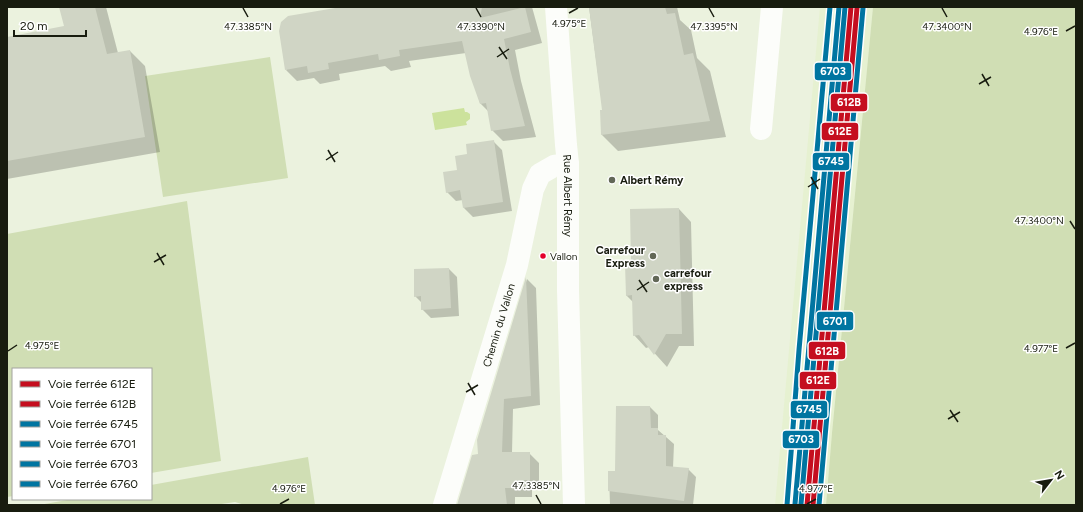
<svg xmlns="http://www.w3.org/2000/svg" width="1083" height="512" viewBox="0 0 1083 512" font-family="Figtree,sans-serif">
<rect width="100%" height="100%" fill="#ebf2de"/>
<path fill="#e6f1d1" d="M 820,7 L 873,7 L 832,433 L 826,505 L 775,505 Z"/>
<path fill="#d0deb4" d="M 873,7 L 1076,7 L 1076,505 L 826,505 L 832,433 Z
M 270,57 L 288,178 L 163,197 L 145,76 Z
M 187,201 L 221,461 L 151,473 L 151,369 L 13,369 L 13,496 L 7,497 L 7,234 Z
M 308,457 L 315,505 L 245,505 L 235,502 L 215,505 L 39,505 L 73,499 L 151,499 L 151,485 Z"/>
<path fill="#cce29c" d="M 464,108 L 465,112 L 467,112 L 470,114 L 470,119 L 466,122 L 467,125 L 435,130 L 432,113 Z"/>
<path fill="#0003" d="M 60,7 L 106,7 L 118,53 L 130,51 L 145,66 L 160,152 L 7,179 L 7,38 L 65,27 Z
M 346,7 L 532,7 L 542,43 L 515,50 L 521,81 L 536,137 L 503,141 L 492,130 L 489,112 L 480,103 L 466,53 L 409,61 L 411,67 L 391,71 L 385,66 L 339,74 L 340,80 L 320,84 L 314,78 L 297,81 L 286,70 Z
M 589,7 L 677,7 L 680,20 L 691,30 L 697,58 L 710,71 L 726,137 L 618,151 L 602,135 L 603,111 Z
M 493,141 L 502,150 L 512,211 L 473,217 L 464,208 L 463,200 L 456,201 L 447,192 L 468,155 Z
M 679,209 L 691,222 L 694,346 L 679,346 L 667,367 L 649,347 L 646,348 L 634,335 L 633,302 L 626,295 L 632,264 Z
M 449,269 L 457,277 L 459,316 L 431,318 L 422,309 L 422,303 L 415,296 Z
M 527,279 L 536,288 L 540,405 L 513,409 L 512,453 L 529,453 L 539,463 L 539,489 L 532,489 L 532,497 L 515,497 L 515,505 L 458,505 L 479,455 L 478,440 Z
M 650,407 L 658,415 L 658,430 L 674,444 L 673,468 L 688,469 L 696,477 L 693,505 L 610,505 L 609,472 L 616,472 Z"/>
<path fill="#d0d5c5" d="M 59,7 L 95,7 L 107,54 L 130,50 L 145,137 L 7,161 L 7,37 L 64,26 Z
M 341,7 L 482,7 L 480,18 L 525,7 L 531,32 L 504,39 L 510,69 L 525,126 L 491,131 L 486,103 L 480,104 L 470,76 L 462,41 L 399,50 L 400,56 L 379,60 L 378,54 L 328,63 L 329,69 L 308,73 L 307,66 L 285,70 L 279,31 L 281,22 L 288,16 Z
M 589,7 L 665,7 L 667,14 L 675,13 L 684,55 L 693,53 L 710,121 L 601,135 L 600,110 L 602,110 Z
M 494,140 L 503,202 L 463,208 L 460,190 L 446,193 L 443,172 L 457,170 L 455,156 L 467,154 L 466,144 Z
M 679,208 L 682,334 L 666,334 L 654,355 L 639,335 L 633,336 L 632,295 L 626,296 L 625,264 L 631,263 L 630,209 Z
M 449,268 L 451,308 L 421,310 L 421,296 L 414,297 L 414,269 Z
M 526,277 L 531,396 L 504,399 L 502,452 L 530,452 L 530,480 L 523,480 L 523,488 L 505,488 L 507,505 L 457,505 L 472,455 L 478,454 L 477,440 Z
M 616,406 L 650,406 L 651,428 L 658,428 L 658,435 L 666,435 L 666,466 L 689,468 L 684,501 L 608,491 L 608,471 L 615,471 Z"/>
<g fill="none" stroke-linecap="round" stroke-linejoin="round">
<g stroke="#fcfdfa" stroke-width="22">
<path d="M 761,129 L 772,7"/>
<path id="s1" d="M 444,505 L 517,265 L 533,189 L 540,174 L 554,166 L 568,164"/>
</g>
<path stroke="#fcfdfa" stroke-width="22" id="s2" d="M 556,7 L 566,145 L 568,164 L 568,290 L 574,505"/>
<defs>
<path id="rail-1" d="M 807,505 L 851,7"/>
<path id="rail-2" d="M 813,505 L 857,8"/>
<path id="rail-3" d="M 801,504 L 845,7"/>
<path id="rail-4" d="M 819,505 L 863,8"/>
<path id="rail-5" d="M 795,504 L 839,7"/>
<path id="rail-6" d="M 787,505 L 799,350 L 830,7"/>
</defs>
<use href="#rail-1" stroke="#fff" stroke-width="8"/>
<use href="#rail-2" stroke="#fff" stroke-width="8"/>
<use href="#rail-3" stroke="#fff" stroke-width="8"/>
<use href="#rail-4" stroke="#fff" stroke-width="8"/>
<use href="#rail-5" stroke="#fff" stroke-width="8"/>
<use href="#rail-6" stroke="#fff" stroke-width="8"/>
<use href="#rail-1" stroke="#c50e1f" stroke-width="5"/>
<use href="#rail-2" stroke="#c50e1f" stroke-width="5"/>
<use href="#rail-3" stroke="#0075a1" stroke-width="5"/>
<use href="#rail-4" stroke="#0075a1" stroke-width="5"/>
<use href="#rail-5" stroke="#0075a1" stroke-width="5"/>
<use href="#rail-6" stroke="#0075a1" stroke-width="5"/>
</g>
<path fill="none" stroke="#181c0f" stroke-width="1.5" d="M 243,8 L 248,17M 476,8 L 481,17M 709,8 L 714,17M 942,8 L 947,17M 569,13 L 578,8M 1066,31 L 1075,26M 499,47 L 507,59M 497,57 L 509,49M 982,74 L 989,86M 979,84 L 991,77M 328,150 L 335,162M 326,160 L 338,152M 811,177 L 818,189M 808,187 L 820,179M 1070,221 L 1075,229M 157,253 L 164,265M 154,262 L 166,255M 639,280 L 647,292M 637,290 L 649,282M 1066,348 L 1075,343M 8,351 L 17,345M 468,383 L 475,395M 466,392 L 478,385M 950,410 L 958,422M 948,419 L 960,412M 536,495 L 541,504M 280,504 L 289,499M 807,504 L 816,499"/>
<g fill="#626757" stroke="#fff" stroke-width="1.5">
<circle cx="612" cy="180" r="4"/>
<circle cx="653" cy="256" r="4"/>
<circle cx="656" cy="279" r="4"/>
</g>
<circle fill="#e4002b" stroke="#fff" stroke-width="1.5" cx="543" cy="256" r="3.5"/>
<g text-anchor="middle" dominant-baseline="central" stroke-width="3" stroke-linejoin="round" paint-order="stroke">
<g font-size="10" fill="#181c0f" stroke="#fff" text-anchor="start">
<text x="550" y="256">Vallon</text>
</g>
<g font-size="11" font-weight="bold" fill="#181c0f" stroke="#fff" text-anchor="start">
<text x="620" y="180">Albert Rémy</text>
<text x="645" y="250" text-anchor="end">Carrefour<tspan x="645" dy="13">Express</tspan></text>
<text x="664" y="273">carrefour<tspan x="664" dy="13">express</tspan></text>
</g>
<g font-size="11" fill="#181c0f" stroke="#fff">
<text stroke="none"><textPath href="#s2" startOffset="189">Rue Albert Rémy</textPath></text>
<text stroke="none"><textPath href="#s1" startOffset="188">Chemin du Vallon</textPath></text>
</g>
</g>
<g font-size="10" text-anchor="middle" fill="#181c0f" stroke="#fff" stroke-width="3" stroke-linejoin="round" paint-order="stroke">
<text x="569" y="27">4.975°E</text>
<text x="248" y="30">47.3385°N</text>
<text x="481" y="30">47.3390°N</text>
<text x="714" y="30">47.3395°N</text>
<text x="947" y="30">47.3400°N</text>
<text x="1041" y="35">4.976°E</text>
<text x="1039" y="224">47.3400°N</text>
<text x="42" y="349">4.975°E</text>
<text x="1041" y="352">4.977°E</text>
<text x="536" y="489">47.3385°N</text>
<text x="289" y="492">4.976°E</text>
<text x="816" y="492">4.977°E</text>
</g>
<g stroke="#fff" stroke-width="1.5">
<rect x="814" y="62" width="38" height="19" rx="4" fill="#0075a1"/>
<rect x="830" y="93" width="38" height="19" rx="4" fill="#c50e1f"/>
<rect x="821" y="122" width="38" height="19" rx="4" fill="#c50e1f"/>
<rect x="812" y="152" width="38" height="19" rx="4" fill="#0075a1"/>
<rect x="816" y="311" width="38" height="20" rx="4" fill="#0075a1"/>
<rect x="808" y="341" width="38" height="19" rx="4" fill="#c50e1f"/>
<rect x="799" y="371" width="38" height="19" rx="4" fill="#c50e1f"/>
<rect x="790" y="400" width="38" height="19" rx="4" fill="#0075a1"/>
<rect x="782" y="430" width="38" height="19" rx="4" fill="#0075a1"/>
</g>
<g font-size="11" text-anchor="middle" font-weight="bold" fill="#fff">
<text x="833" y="75">6703</text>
<text x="849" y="106">612B</text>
<text x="840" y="135">612E</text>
<text x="831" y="165">6745</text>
<text x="835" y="325">6701</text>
<text x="827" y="355">612B</text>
<text x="818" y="384">612E</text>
<text x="809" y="413">6745</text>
<text x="801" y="443">6703</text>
</g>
<rect width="1083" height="512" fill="none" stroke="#181c0f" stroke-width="16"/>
<rect x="12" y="368" width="140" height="132" fill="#ffffff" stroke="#a3a49f"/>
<rect x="20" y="381" width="20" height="6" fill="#c50e1f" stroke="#a3a49f"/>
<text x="48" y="388" font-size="12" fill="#181c0f">Voie ferrée 612E</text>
<rect x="20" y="401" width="20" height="6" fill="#c50e1f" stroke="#a3a49f"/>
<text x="48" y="408" font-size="12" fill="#181c0f">Voie ferrée 612B</text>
<rect x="20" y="421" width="20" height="6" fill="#0075a1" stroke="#a3a49f"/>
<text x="48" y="428" font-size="12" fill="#181c0f">Voie ferrée 6745</text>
<rect x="20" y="441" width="20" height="6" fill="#0075a1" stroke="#a3a49f"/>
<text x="48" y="448" font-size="12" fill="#181c0f">Voie ferrée 6701</text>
<rect x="20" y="461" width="20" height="6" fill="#0075a1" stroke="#a3a49f"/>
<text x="48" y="468" font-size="12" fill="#181c0f">Voie ferrée 6703</text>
<rect x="20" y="481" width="20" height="6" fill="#0075a1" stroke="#a3a49f"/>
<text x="48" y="488" font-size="12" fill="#181c0f">Voie ferrée 6760</text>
<g transform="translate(1051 480) rotate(59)" stroke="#ffffff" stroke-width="3" paint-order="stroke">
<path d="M0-3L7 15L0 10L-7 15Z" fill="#181c0f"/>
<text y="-6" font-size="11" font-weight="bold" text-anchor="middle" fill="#181c0f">N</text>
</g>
<path d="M14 30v6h72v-6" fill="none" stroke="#181c0f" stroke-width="2"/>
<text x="20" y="30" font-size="12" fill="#181c0f" stroke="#ffffff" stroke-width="3" paint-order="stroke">20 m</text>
</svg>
